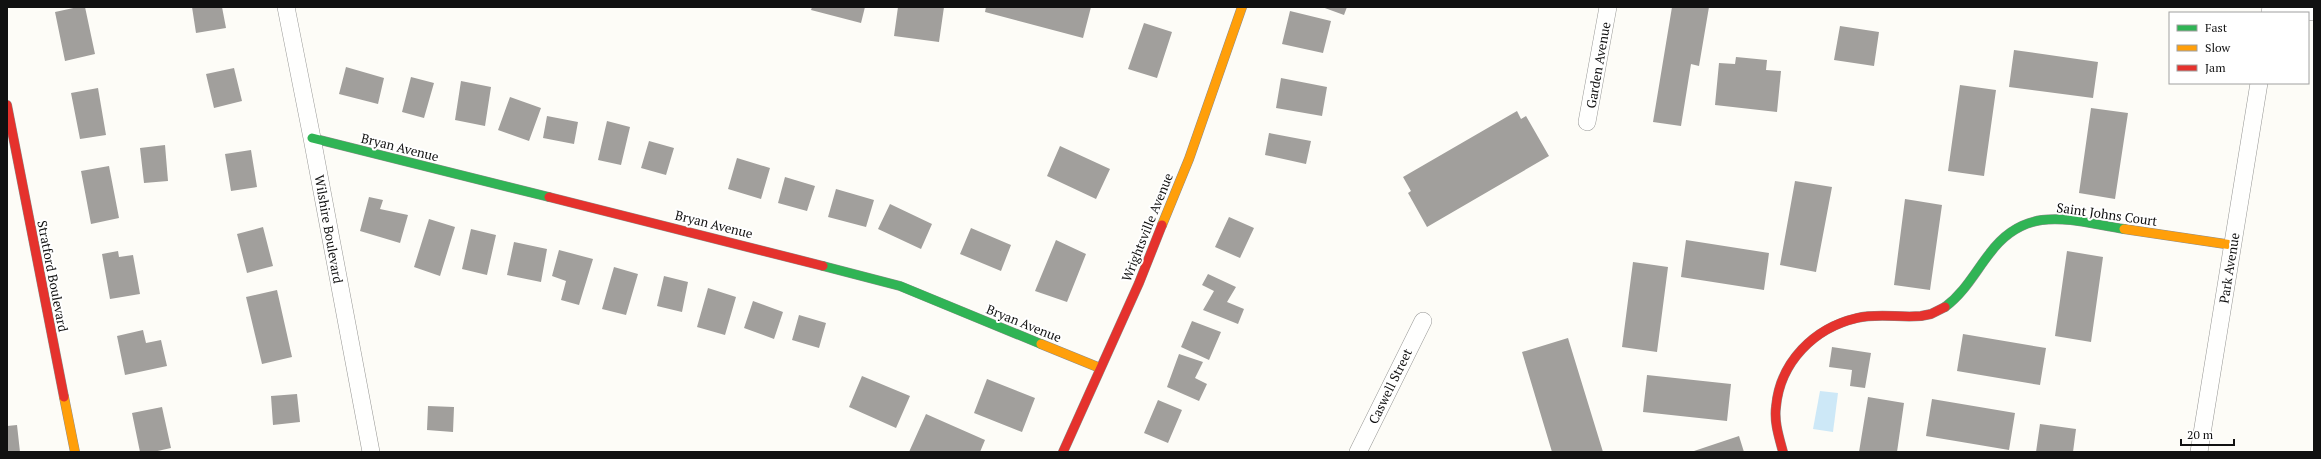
<svg xmlns="http://www.w3.org/2000/svg" width="2321" height="459" viewBox="0 0 2321 459" font-family="'PT Serif',serif">
<rect width="100%" height="100%" fill="#fdfcf7"/>
<path fill="#cde8f7" d="M 1820,391 L 1838,393 L 1833,432 L 1813,429 Z"/>
<path fill="#a19f9c" d="M 78,7 L 85,7 L 95,54 L 65,61 L 55,12 Z
M 192,7 L 222,7 L 226,28 L 196,33 Z
M 812,7 L 865,7 L 861,23 L 811,10 Z
M 898,7 L 944,7 L 939,42 L 894,36 Z
M 986,7 L 1091,7 L 1083,38 L 985,12 Z
M 1322,7 L 1347,7 L 1344,15 Z
M 1672,7 L 1709,7 L 1699,66 L 1691,64 L 1681,126 L 1653,122 Z
M 1290,11 L 1331,21 L 1323,53 L 1282,44 Z
M 1144,23 L 1172,32 L 1157,78 L 1128,69 Z
M 1840,26 L 1879,32 L 1874,66 L 1834,60 Z
M 2014,50 L 2098,62 L 2093,98 L 2009,87 Z
M 1736,57 L 1767,60 L 1766,70 L 1781,71 L 1777,112 L 1715,105 L 1719,63 L 1735,64 Z
M 346,67 L 384,78 L 378,104 L 339,94 Z
M 234,68 L 242,101 L 214,108 L 206,74 Z
M 411,77 L 434,83 L 424,118 L 402,112 Z
M 1281,78 L 1327,87 L 1322,116 L 1276,108 Z
M 461,81 L 491,87 L 485,126 L 455,120 Z
M 1960,85 L 1996,90 L 1984,176 L 1948,171 Z
M 98,88 L 106,135 L 80,139 L 71,93 Z
M 510,97 L 541,108 L 529,141 L 498,130 Z
M 2091,108 L 2128,113 L 2115,199 L 2079,193 Z
M 1517,111 L 1521,119 L 1526,116 L 1549,156 L 1427,227 L 1408,193 L 1411,191 L 1403,177 Z
M 547,116 L 578,122 L 574,144 L 543,138 Z
M 607,121 L 630,127 L 621,165 L 598,160 Z
M 1269,133 L 1311,141 L 1306,164 L 1265,155 Z
M 649,141 L 674,148 L 666,175 L 641,168 Z
M 165,145 L 168,181 L 144,183 L 140,148 Z
M 1060,146 L 1110,169 L 1096,199 L 1047,176 Z
M 251,150 L 257,187 L 231,191 L 225,154 Z
M 737,158 L 770,168 L 761,199 L 728,189 Z
M 109,166 L 119,218 L 91,224 L 81,171 Z
M 785,177 L 815,186 L 807,211 L 778,203 Z
M 1795,181 L 1832,187 L 1816,272 L 1780,265 Z
M 836,189 L 874,200 L 866,227 L 828,217 Z
M 369,197 L 383,200 L 380,209 L 408,215 L 400,243 L 360,231 Z
M 1905,199 L 1942,205 L 1930,290 L 1894,285 Z
M 890,204 L 932,224 L 921,249 L 878,229 Z
M 1229,217 L 1254,228 L 1240,258 L 1215,247 Z
M 429,219 L 455,227 L 440,276 L 414,267 Z
M 263,227 L 273,266 L 247,273 L 237,234 Z
M 971,228 L 1011,245 L 1001,271 L 960,254 Z
M 471,229 L 496,235 L 487,275 L 462,269 Z
M 1056,240 L 1086,254 L 1067,302 L 1035,291 Z
M 1686,240 L 1769,253 L 1764,290 L 1681,277 Z
M 514,242 L 547,249 L 541,282 L 507,275 Z
M 559,250 L 593,259 L 579,305 L 561,300 L 566,281 L 552,276 Z
M 118,251 L 119,257 L 133,255 L 140,294 L 110,299 L 102,254 Z
M 2067,251 L 2103,257 L 2091,342 L 2055,336 Z
M 1633,262 L 1668,267 L 1657,352 L 1622,347 Z
M 614,267 L 638,274 L 626,315 L 602,309 Z
M 1208,274 L 1236,287 L 1227,302 L 1244,309 L 1238,324 L 1203,310 L 1214,291 L 1202,285 Z
M 664,276 L 688,282 L 682,312 L 657,306 Z
M 708,288 L 736,297 L 725,335 L 697,327 Z
M 277,290 L 292,357 L 262,364 L 246,297 Z
M 753,301 L 783,312 L 774,339 L 744,328 Z
M 799,315 L 826,323 L 819,348 L 792,340 Z
M 1192,321 L 1221,332 L 1209,360 L 1181,347 Z
M 143,330 L 146,343 L 161,340 L 167,366 L 125,375 L 117,336 Z
M 1963,334 L 2046,348 L 2040,385 L 1957,371 Z
M 1568,338 L 1603,452 L 1552,452 L 1522,352 Z
M 1832,347 L 1871,353 L 1865,388 L 1850,386 L 1852,370 L 1829,367 Z
M 1179,354 L 1203,362 L 1195,378 L 1207,384 L 1199,401 L 1167,387 Z
M 1647,375 L 1731,384 L 1727,421 L 1643,412 Z
M 862,376 L 910,396 L 896,428 L 849,407 Z
M 987,379 L 1035,398 L 1022,432 L 974,413 Z
M 297,394 L 300,422 L 273,425 L 271,396 Z
M 1868,397 L 1904,403 L 1897,452 L 1859,452 Z
M 1932,399 L 2015,413 L 2009,450 L 1926,436 Z
M 1158,400 L 1182,410 L 1168,443 L 1144,433 Z
M 428,406 L 454,407 L 453,432 L 427,430 Z
M 162,407 L 171,448 L 153,452 L 140,452 L 132,413 Z
M 926,414 L 985,440 L 980,452 L 909,452 Z
M 2040,424 L 2076,429 L 2073,452 L 2036,452 Z
M 17,425 L 20,452 L 7,452 L 7,426 Z
M 1739,436 L 1744,452 L 1691,452 Z"/>
<g fill="none" stroke-linecap="round" stroke-linejoin="round">
<defs>
<path id="street" d="M 286,7 L 312,138 L 371,452
M 2284,7 L 2314,12
M 2270,13 L 2271,7
M 1587,122 L 1608,7
M 1358,452 L 1423,321
M 2199,452 L 2259,83"/>
<path id="fast" d="M 312,138 L 549,197
M 823,266 L 900,286 L 1041,344
M 1945,307 C 1965,292 1975,272 1990,253 C 2027,203 2072,221 2124,229"/>
<path id="slow" d="M 1162,225 L 1189,159 L 1242,7
M 2124,229 L 2232,245
M 1041,344 L 1100,368
M 64,397 L 75,452"/>
<path id="jam" d="M 7,105 L 64,397
M 549,197 L 823,266
M 1063,452 L 1139,283 L 1162,225
M 1783,452 C 1779,437 1774,422 1776,407 C 1780,362 1814,328 1857,318 C 1878,313 1900,318 1921,316 L 1931,314 L 1945,307"/>
</defs>
<use href="#street" stroke="#979795" stroke-width="18"/>
<use href="#fast" stroke="#8e8d8b" stroke-width="10"/>
<use href="#slow" stroke="#8e8d8b" stroke-width="10"/>
<use href="#jam" stroke="#8e8d8b" stroke-width="10"/>
<use href="#street" stroke="#fffffe" stroke-width="17"/>
<use href="#fast" stroke="#30b455" stroke-width="9"/>
<use href="#slow" stroke="#ff9f0a" stroke-width="9"/>
<use href="#jam" stroke="#e5322d" stroke-width="9"/>
</g>
<g text-anchor="middle" dominant-baseline="central" stroke-width="4" stroke-linejoin="round" paint-order="stroke">
<g font-size="13" fill="#111" stroke="#fff">
<text transform="translate(1598 65) rotate(-80)">Garden Avenue</text>
<text transform="translate(400 147) rotate(14)">Bryan Avenue</text>
<text transform="translate(2107 214) rotate(8)">Saint Johns Court</text>
<text transform="translate(714 224) rotate(14)">Bryan Avenue</text>
<text transform="translate(1147 227) rotate(-68)">Wrightsville Avenue</text>
<text transform="translate(329 229) rotate(80)">Wilshire Boulevard</text>
<text transform="translate(2229 268) rotate(-81)">Park Avenue</text>
<text transform="translate(53 276) rotate(79)">Stratford Boulevard</text>
<text transform="translate(1024 323) rotate(22)">Bryan Avenue</text>
<text transform="translate(1390 386) rotate(-64)">Caswell Street</text>
</g>
</g>
<rect width="2321" height="459" fill="none" stroke="#111111" stroke-width="16"/>
<rect x="2169" y="12" width="140" height="72" fill="#ffffff" stroke="#a0a0a0"/>
<rect x="2177" y="25" width="20" height="6" fill="#30b455" stroke="#a0a0a0"/>
<text x="2205" y="32" font-size="12" fill="#111111">Fast</text>
<rect x="2177" y="45" width="20" height="6" fill="#ff9f0a" stroke="#a0a0a0"/>
<text x="2205" y="52" font-size="12" fill="#111111">Slow</text>
<rect x="2177" y="65" width="20" height="6" fill="#e5322d" stroke="#a0a0a0"/>
<text x="2205" y="72" font-size="12" fill="#111111">Jam</text>
<path d="M2181 439v6h53v-6" fill="none" stroke="#111111" stroke-width="2"/>
<text x="2187" y="439" font-size="12" fill="#111111" stroke="#ffffff" stroke-width="3" paint-order="stroke">20 m</text>
</svg>
